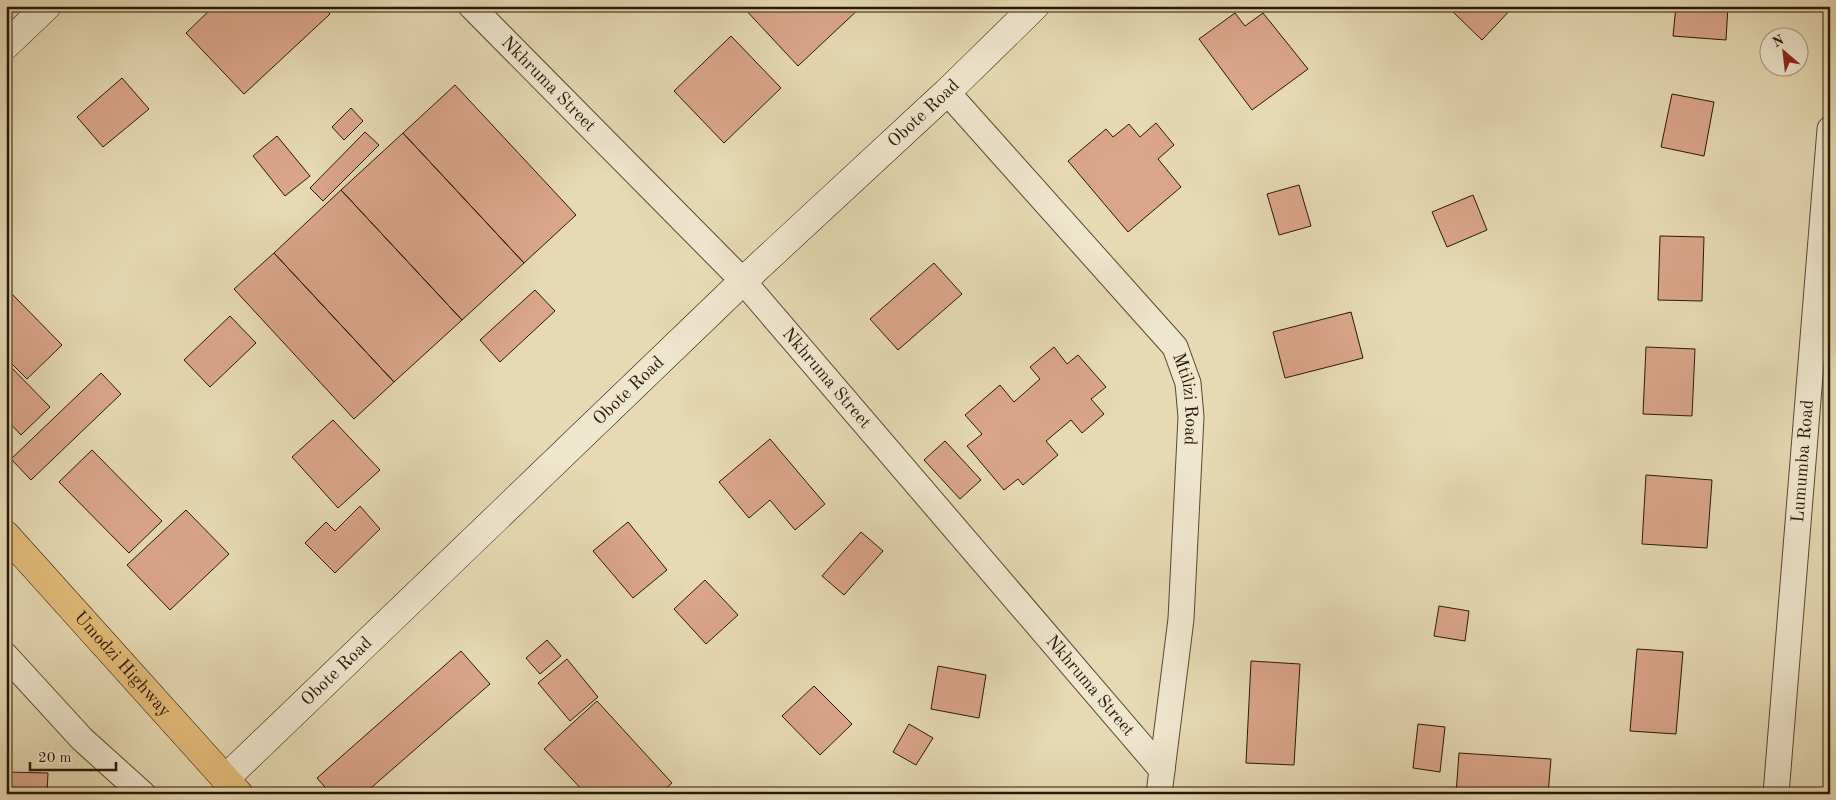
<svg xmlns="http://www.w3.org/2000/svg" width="1836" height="800" viewBox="0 0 1836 800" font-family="'Old Standard TT',serif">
<rect width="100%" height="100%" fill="#e6d9b3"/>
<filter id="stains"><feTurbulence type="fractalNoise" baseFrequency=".004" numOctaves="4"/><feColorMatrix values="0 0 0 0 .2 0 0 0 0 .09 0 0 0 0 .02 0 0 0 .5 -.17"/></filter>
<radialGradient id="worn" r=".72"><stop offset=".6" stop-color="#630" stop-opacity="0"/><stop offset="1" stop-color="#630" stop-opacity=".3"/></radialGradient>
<path fill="#daa589" stroke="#281806" d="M 214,6 L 323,6 L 330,14 L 244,94 L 186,33 Z
M 742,6 L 862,6 L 798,66 Z
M 1458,6 L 1514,6 L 1482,40 L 1453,12 Z
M 1676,6 L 1728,6 L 1726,40 L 1673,36 Z
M 1235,13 L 1245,26 L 1263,13 L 1308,69 L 1252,110 L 1199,39 Z
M 731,36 L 781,88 L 724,143 L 674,91 Z
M 122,78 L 149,109 L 103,147 L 77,117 Z
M 455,85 L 576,215 L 524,263 L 403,133 Z
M 1672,94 L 1714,102 L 1704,156 L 1661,147 Z
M 351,108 L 363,121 L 344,140 L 332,127 Z
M 1156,123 L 1174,145 L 1158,159 L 1181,187 L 1128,232 L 1068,161 L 1106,129 L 1113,137 L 1129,124 L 1140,137 Z
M 365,132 L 379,145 L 323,201 L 310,188 Z
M 403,133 L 524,263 L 462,320 L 341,190 Z
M 277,136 L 310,176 L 285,196 L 253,156 Z
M 1299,185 L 1311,226 L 1279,235 L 1267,194 Z
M 341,190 L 462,320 L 394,382 L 274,253 Z
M 1473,195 L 1487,230 L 1447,247 L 1432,212 Z
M 1660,236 L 1704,237 L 1702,301 L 1658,300 Z
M 274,253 L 394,382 L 354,419 L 234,289 Z
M 934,263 L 962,294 L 898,350 L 870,319 Z
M 535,290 L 555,311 L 500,362 L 480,340 Z
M 11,293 L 62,345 L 27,379 L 6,358 L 6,298 Z
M 1351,312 L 1363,358 L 1285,378 L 1273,332 Z
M 230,316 L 256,343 L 210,387 L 184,360 Z
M 1054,347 L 1067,364 L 1078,355 L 1106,387 L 1091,399 L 1104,414 L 1082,433 L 1071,420 L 1046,441 L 1058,455 L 1023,485 L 1018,479 L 1004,490 L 967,446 L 982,434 L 965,415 L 1000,385 L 1014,402 L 1040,379 L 1030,367 Z
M 1646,347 L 1695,349 L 1692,416 L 1643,414 Z
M 6,362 L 50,407 L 21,435 L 6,419 Z
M 101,373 L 121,394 L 31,480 L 11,459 Z
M 333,420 L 380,470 L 338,508 L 292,457 Z
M 770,439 L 825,504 L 795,530 L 770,500 L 749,518 L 719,482 Z
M 945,441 L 981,480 L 960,499 L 924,460 Z
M 92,450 L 162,521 L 129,553 L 59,482 Z
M 1646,475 L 1712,480 L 1707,548 L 1642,544 Z
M 360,506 L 380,529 L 335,573 L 305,543 L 326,522 L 335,531 Z
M 186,510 L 229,554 L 170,610 L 127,565 Z
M 628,522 L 667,570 L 633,598 L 593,551 Z
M 861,532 L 883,551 L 844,595 L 822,576 Z
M 705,580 L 738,615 L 706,644 L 674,609 Z
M 1439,606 L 1469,611 L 1465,641 L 1434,636 Z
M 547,640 L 561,656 L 540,674 L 526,658 Z
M 1637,649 L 1683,652 L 1676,734 L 1630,731 Z
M 461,651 L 490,684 L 364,794 L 331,794 L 317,778 Z
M 567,659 L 598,697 L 570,721 L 538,683 Z
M 1251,661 L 1300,664 L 1294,765 L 1246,763 Z
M 938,666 L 986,675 L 979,718 L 931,709 Z
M 814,686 L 852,724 L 820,755 L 782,716 Z
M 597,701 L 672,783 L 660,794 L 586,794 L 544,749 Z
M 909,724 L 933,738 L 916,765 L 893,752 Z
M 1418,724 L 1445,727 L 1440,772 L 1413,768 Z
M 1459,753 L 1551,759 L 1548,794 L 1456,794 Z
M 6,772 L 48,773 L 47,794 L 6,794 Z"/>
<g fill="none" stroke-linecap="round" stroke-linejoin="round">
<defs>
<g id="street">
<path id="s1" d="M 471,6 L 743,281 L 1162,770"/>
<path id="s2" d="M 947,92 L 1175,347 L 1188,383 L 1191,417 L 1181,619 L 1159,794"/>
<path d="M 6,656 L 82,739 L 143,794"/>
<path id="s3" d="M 1776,794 L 1830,129"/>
</g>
<g id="secondary">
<path d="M 6,45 L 47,6"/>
<path id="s4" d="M 225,779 L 743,281 L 947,92 L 1035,6"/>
</g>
<g id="highway">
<path id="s5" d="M 6,535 L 239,794"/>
</g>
</defs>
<use href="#street" stroke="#584831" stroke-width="27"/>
<use href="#secondary" stroke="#281806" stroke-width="29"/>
<use href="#highway" stroke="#281806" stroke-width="29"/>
<use href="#street" stroke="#efe6ce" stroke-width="25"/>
<use href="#secondary" stroke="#efe6ce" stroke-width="28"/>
<use href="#highway" stroke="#e3bc7a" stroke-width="28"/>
</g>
<g text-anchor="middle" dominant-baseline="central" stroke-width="4.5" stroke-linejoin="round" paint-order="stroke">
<g font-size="18" fill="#281806" stroke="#efe6ce">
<text stroke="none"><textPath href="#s1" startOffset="110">Nkhruma Street</textPath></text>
<text stroke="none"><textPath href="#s4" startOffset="965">Obote Road</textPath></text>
<text stroke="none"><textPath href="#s1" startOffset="515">Nkhruma Street</textPath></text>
<text stroke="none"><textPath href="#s4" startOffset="560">Obote Road</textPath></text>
<text stroke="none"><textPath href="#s2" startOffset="396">Mtilizi Road</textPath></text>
<text stroke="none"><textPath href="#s3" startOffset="334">Lumumba Road</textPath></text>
<text stroke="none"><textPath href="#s5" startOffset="174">Umodzi Highway</textPath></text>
<text stroke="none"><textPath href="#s4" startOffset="155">Obote Road</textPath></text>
<text stroke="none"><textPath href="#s1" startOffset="920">Nkhruma Street</textPath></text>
</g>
</g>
<rect width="1836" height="800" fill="none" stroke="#e6d9b3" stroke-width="25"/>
<rect x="8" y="8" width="1821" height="785" fill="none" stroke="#281806" stroke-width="2.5"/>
<rect x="12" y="12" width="1811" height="775" fill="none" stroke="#281806"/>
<g transform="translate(1784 52) rotate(332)"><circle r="24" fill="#efe6ce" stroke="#9f947e"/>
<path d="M0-4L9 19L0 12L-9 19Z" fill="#8f2418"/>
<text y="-8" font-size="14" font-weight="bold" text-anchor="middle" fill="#281806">N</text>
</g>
<path d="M30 762v8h86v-8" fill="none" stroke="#281806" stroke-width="2.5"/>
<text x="38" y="762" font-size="15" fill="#281806" stroke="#efe6ce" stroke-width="4" paint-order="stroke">20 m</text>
<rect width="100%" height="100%" filter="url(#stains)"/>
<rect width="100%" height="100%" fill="url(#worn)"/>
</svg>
